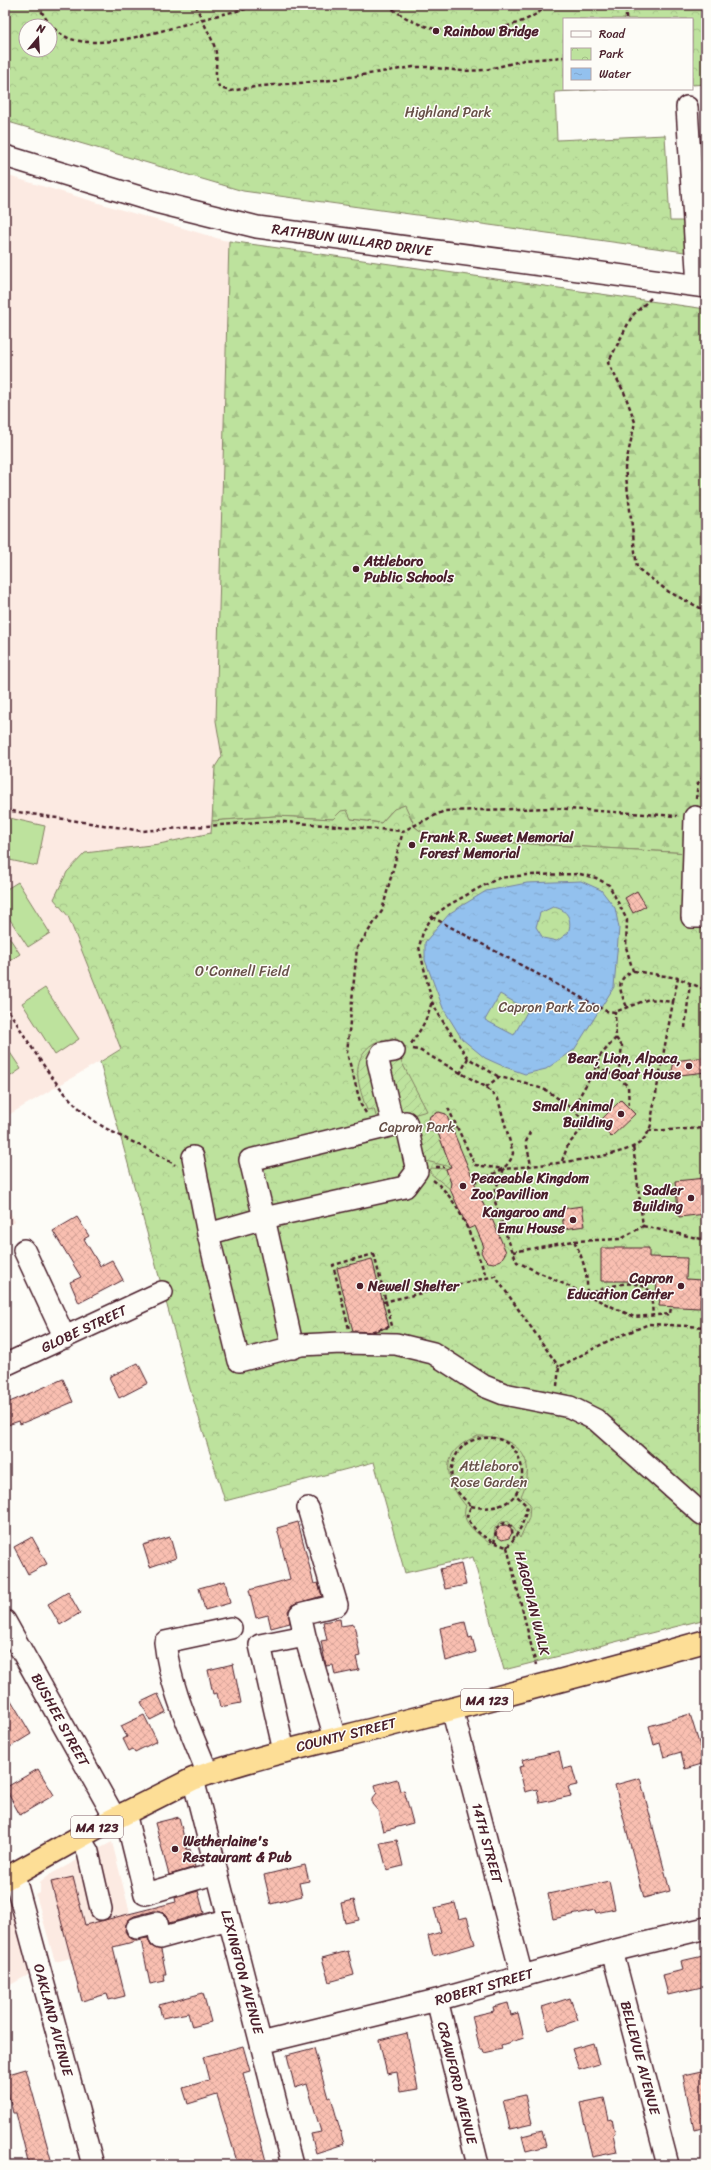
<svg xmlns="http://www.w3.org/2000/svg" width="711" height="2170" viewBox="0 0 711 2170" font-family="Sriracha,sans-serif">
<defs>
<pattern id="forest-firs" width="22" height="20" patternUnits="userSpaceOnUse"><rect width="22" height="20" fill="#bde29d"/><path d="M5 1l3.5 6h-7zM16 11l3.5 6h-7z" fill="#a4c187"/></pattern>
<pattern id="park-crowns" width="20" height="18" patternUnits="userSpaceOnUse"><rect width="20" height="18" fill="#bde29d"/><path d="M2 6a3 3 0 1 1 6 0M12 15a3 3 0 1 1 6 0" fill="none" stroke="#a4c187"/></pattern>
<pattern id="garden-furrows" width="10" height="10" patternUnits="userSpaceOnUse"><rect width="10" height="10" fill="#bde29d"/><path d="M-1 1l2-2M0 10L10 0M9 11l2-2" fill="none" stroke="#a4c187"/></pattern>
<pattern id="water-ripples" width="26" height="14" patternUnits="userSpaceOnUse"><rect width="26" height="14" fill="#93c1ee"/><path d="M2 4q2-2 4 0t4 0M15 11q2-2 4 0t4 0" fill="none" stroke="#80a5cc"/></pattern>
<pattern id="building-cross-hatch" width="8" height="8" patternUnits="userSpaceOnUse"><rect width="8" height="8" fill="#f9bfb1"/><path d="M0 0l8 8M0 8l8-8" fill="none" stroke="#d7a498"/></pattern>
</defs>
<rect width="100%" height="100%" fill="#fdfcf7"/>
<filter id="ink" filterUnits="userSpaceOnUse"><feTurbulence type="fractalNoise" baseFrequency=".025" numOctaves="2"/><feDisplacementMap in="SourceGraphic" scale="8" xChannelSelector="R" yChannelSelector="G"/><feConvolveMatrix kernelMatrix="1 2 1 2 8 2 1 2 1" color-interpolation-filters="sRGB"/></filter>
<g filter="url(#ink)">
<path fill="#fceae2" d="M 5,175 L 223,240 L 706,309 L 706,854 L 211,833 L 159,844 L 54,899 L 68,916 L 121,1049 L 5,1117 Z
M 5,1202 L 15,1222 L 5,1228 Z
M 112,1842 L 137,1941 L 55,1962 L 36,1895 L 40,1893 L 40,1882 L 47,1876 Z
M 5,1902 L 11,1904 L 16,1915 L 35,1971 L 5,1988 Z"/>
<path fill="#bde29d" stroke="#848064" d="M 5,817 L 45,826 L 37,866 L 5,859 Z
M 18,882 L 50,933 L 28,947 L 5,912 L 5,890 Z
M 5,931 L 20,954 L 5,964 Z
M 45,988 L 79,1039 L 55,1055 L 22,1003 Z
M 5,1045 L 21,1069 L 5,1080 Z"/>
<path fill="url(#forest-firs)" stroke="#848064" d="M 229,241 L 706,309 L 706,854 L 430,838 L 415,827 L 411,817 L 394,809 L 381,823 L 351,819 L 341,811 L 333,819 L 275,816 L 212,821 L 215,767 L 222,756 L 216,721 Z"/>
<path fill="url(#park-crowns)" stroke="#848064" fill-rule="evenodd" d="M 5,5 L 706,5 L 706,84 L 692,85 L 692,19 L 564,19 L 564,89 L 609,89 L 555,92 L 557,140 L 665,135 L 670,221 L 689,221 L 692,253 L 243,191 L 5,121 ZM 26,26 L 50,26 L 50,50 L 26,50 Z
M 703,179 L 706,179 L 706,251 Z
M 405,805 L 415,827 L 430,838 L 706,854 L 706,1619 L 504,1670 L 473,1557 L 405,1573 L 374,1462 L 225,1501 L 190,1389 L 100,1062 L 121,1049 L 68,916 L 54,899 L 67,872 L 85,853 L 159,844 L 211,833 L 212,821 L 275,816 L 333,819 L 341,811 L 347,810 L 351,819 L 381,823 L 394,809 Z"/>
<path fill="url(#garden-furrows)" stroke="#848064" d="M 395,1037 L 396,1041 L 377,1047 L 384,1122 L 378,1123 L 374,1109 L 367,1110 C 359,1088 348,1059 374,1043 C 380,1040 388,1039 395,1037 Z
M 399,1057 L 427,1111 L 402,1118 L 387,1063 Z
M 428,1123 L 431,1131 L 438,1133 L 451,1167 L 426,1161 L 417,1125 Z
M 431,1168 L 446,1169 L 451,1183 L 450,1189 L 430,1173 Z
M 478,1436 C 517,1436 539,1458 521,1496 L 530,1504 L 529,1518 L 520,1538 C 513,1529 509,1511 495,1528 L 494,1539 L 490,1544 C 479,1534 459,1523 466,1506 C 443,1479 439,1450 478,1436 Z"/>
<path fill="url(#water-ripples)" stroke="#7680a0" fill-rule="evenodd" d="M 581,881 L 601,890 L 615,908 L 619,928 L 614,987 L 574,1050 L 546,1069 L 525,1074 L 505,1067 L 485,1058 L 462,1039 L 443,1008 L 425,960 L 425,942 L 450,913 L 486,891 L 527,883 ZM 553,907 C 567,909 573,919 568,933 L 557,941 L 543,938 L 536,927 L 540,913 ZM 500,994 L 528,1010 L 514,1035 L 485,1020 Z"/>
<path fill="url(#building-cross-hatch)" stroke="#4a1f2b" d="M 637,891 L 646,906 L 633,913 L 625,898 Z
M 706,1057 L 706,1072 L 671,1076 L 674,1061 Z
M 621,1100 L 635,1114 L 611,1137 L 598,1123 Z
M 439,1112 L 446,1114 L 490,1220 L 492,1219 L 506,1252 L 501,1260 L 494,1263 L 488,1262 L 484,1258 L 481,1252 L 484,1247 L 475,1226 L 468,1229 L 450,1189 L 451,1183 L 446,1169 L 451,1167 L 438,1133 L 430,1131 L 428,1123 L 430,1116 Z
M 706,1178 L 706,1214 L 679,1217 L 675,1181 Z
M 582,1206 L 585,1226 L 564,1229 L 561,1209 Z
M 77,1217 L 89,1236 L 84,1239 L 100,1266 L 112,1260 L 123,1280 L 79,1303 L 70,1282 L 81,1277 L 53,1231 Z
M 601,1248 L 649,1248 L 649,1257 L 687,1258 L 686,1279 L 701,1280 L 700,1308 L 659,1306 L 660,1298 L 656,1298 L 657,1281 L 601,1281 Z
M 372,1259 L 389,1327 L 372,1332 L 353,1331 L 337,1268 Z
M 138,1363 L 148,1383 L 119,1398 L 109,1377 Z
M 63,1379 L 73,1402 L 20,1424 L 19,1421 L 5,1426 L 5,1404 Z
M 298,1522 L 314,1584 L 318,1583 L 322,1596 L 292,1605 L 288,1611 L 290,1623 L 271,1628 L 268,1615 L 256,1618 L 249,1590 L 290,1579 L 277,1528 Z
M 506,1525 L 511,1528 L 512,1533 L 509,1538 L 502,1540 L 494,1534 L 500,1526 Z
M 32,1537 L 47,1564 L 28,1574 L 14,1547 Z
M 170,1537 L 176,1558 L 150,1567 L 143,1545 Z
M 461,1564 L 466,1585 L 445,1589 L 440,1569 Z
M 225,1581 L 230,1603 L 205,1610 L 199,1588 Z
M 68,1592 L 80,1613 L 60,1625 L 48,1604 Z
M 340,1619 L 341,1626 L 354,1624 L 360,1656 L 356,1657 L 359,1670 L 335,1675 L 333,1665 L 326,1666 L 321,1641 L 327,1640 L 323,1622 Z
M 465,1622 L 469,1638 L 472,1637 L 476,1652 L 446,1661 L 440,1628 Z
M 233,1664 L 241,1703 L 220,1707 L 217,1693 L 213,1694 L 208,1670 Z
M 5,1690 L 31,1734 L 5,1750 Z
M 158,1694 L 166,1712 L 150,1720 L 141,1702 Z
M 690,1714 L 705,1763 L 685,1769 L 681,1752 L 664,1757 L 660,1743 L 654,1745 L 649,1726 Z
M 144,1715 L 157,1741 L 135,1752 L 133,1749 L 129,1751 L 123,1739 L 127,1737 L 121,1726 Z
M 559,1751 L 563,1769 L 572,1767 L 577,1785 L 568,1787 L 571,1796 L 540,1803 L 537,1789 L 525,1792 L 519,1767 L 524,1766 L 522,1760 Z
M 38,1769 L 54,1795 L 20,1815 L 5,1788 Z
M 640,1778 L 670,1891 L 644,1898 L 615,1785 Z
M 397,1779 L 400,1791 L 404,1790 L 413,1823 L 383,1831 L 378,1811 L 372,1804 L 372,1799 L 377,1793 L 375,1785 Z
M 179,1817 L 187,1850 L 190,1849 L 195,1867 L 169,1875 L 155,1823 Z
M 397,1840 L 403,1866 L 387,1870 L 380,1843 Z
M 305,1865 L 309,1881 L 299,1883 L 302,1896 L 271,1904 L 264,1875 Z
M 73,1877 L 85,1925 L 176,1902 L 175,1898 L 198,1891 L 204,1913 L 169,1923 L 166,1915 L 160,1911 L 154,1911 L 134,1916 L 126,1924 L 125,1931 L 129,1937 L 134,1940 L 148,1938 L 151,1946 L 161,1950 L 166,1974 L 163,1974 L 165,1981 L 150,1984 L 141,1940 L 113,1947 L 125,1996 L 109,2000 L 107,1994 L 82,2001 L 51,1882 Z
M 609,1881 L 615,1909 L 596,1913 L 595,1910 L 553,1919 L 548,1894 Z
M 354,1900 L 359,1920 L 345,1923 L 341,1903 Z
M 455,1903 L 459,1919 L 467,1917 L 475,1944 L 433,1956 L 428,1936 L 441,1932 L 434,1908 Z
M 348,1951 L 354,1975 L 329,1982 L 322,1958 Z
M 703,1956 L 706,1970 L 706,1986 L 668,1995 L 663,1975 L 683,1970 L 681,1961 Z
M 203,1993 L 211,2022 L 192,2027 L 188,2013 L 162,2018 L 159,2005 Z
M 570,1998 L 578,2020 L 549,2030 L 542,2007 Z
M 508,2003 L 511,2015 L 518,2013 L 524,2038 L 501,2045 L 502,2049 L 484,2053 L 483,2049 L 480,2049 L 472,2016 L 494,2011 L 493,2007 Z
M 407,2033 L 418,2089 L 400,2092 L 397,2072 L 387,2074 L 379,2040 Z
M 593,2043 L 599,2064 L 579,2070 L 572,2049 Z
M 243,2046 L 250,2071 L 243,2073 L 267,2165 L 238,2165 L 217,2095 L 188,2104 L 183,2088 L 209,2080 L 203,2057 Z
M 314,2048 L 328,2098 L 331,2097 L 344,2144 L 316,2153 L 311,2134 L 321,2132 L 307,2084 L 295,2088 L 287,2055 Z
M 26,2069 L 52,2163 L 44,2165 L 29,2165 L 16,2113 L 13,2113 L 5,2081 L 5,2075 Z
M 706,2070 L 706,2127 L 694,2130 L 683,2075 Z
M 525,2095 L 532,2124 L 510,2129 L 503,2100 Z
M 604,2098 L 609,2120 L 612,2119 L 615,2133 L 613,2134 L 617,2152 L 592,2157 L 580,2103 Z
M 542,2131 L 546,2146 L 526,2151 L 522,2136 Z"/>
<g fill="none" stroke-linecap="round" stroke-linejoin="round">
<defs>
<path id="minor" d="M 687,107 L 698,286
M 5,156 L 156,202 L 257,227 L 706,287
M 695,817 L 692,917 L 706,917
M 393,1125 L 378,1061 L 382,1053 L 394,1051
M 193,1157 L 208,1234 L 239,1361 L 301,1345 L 341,1343 L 396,1344 L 433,1353 L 484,1386 L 504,1394 L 570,1407 L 596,1420 L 702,1514 L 706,1513
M 208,1234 L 264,1218 L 250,1160 L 406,1122 L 417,1171 L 405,1187 L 264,1218 L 293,1348
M 24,1250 L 65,1338
M 5,1365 L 162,1292
M 5,1621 L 115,1818
M 305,1636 L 335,1738
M 452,1709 L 522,1976
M 284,1751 L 260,1645 L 305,1636 L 300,1614 L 337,1605 L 308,1508
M 208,1774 C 191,1731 170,1688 165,1642 L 231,1628
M 193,1779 L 292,2165
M 125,1813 L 145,1894 L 217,1873
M 79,1837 L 88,1852 L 101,1909
M 14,1875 L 93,2165
M 137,1928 L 157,1923 L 160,1938 L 229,1919
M 612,1951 L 668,2165
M 437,2000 L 478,2165
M 261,2043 L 437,2000 L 612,1951 L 706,1928"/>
<path id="highway" d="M 5,1879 L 96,1828 L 193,1779 C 257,1756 324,1742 390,1725 C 496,1698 601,1670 706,1641"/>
</defs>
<use href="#minor" stroke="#4a1f2b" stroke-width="24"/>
<use href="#highway" stroke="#4a1f2b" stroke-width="25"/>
<path stroke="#4a1f2b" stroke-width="2.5" stroke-dasharray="4 3" stroke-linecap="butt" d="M 38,5 C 46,20 54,33 71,39 C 105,50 167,29 200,20 C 221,14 242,10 263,5
M 196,5 C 201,20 210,33 215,48 C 219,62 212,76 220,88 L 230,91 L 261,86 L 324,81 L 413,67 L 427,67 L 462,71 L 486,70 L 524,60 L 564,57
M 387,5 C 399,14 413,23 428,27 C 462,38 521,31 548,5
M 626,19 L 626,5
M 651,298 L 632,316 L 608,363 L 624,392 L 635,422 L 625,468 L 637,568 L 669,592 L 706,611
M 696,799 L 698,783 L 706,774
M 5,810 L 142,831 L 272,821 L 403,831
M 432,917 L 606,1011 L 615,1012 L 649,999 L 673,1002 L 652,1115 C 653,1123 648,1136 641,1142 C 622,1159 534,1165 504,1169 L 493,1195 L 503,1227 L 517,1262 L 634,1317 L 670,1314 L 671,1307
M 634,971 L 678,978
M 673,1002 L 678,978 L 706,990
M 5,1005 C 34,1049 60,1102 107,1129 C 130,1142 154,1150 175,1165
M 685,1028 L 690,983
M 616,1038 L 622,1046 L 618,1078 L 628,1086 L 629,1108
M 411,1044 C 421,1029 428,1019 432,1000
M 413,1049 L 419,1050 L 486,1087 L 498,1099 L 513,1153 C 509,1171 490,1175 474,1182
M 468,1058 L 442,1020 L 432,1002 L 419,947 L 423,932 L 432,917 L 447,906 L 479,888 L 499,878 L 527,875 L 580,874 L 596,878 L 609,885 L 627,920 L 626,947 L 633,971 C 614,980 620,991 627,1007
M 597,1066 L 618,1078
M 460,1074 L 468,1058 L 499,1077
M 486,1087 L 499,1077 L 526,1083 L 548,1091 L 572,1109
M 448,1108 L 475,1165 L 504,1169
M 366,1113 L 361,1105 L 347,1053 L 357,948 L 382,911 L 403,831 L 444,811 L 553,808 L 677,816
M 648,1131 L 706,1128
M 530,1132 L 526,1142 L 531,1165
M 562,1161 L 568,1145 L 587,1123 L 572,1109 L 597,1066 L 600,1056 L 616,1038 L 615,1012
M 436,1167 L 444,1167
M 433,1180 C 463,1203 473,1245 487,1278
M 643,1226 L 706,1240
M 574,1241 L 621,1239 L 643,1226 L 633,1146
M 513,1252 L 574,1241 C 582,1255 590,1280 586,1295 C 604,1288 635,1275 651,1292 L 653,1316
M 374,1254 L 392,1326 L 351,1337 L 333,1265 Z
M 383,1302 L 495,1276 L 559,1367
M 557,1386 L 559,1367 L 608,1341 L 649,1324 L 706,1327
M 471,1506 C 544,1522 534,1418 471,1441 C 455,1447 446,1473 455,1488 C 459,1495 466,1500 471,1506 L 467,1516 C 474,1534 491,1542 507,1547
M 494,1543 C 497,1533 494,1526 505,1523 L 511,1526 L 513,1536 L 515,1538
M 507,1547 L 536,1665
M 507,1547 C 519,1534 524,1523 527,1506 L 515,1494"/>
<use href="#minor" stroke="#fdfcf7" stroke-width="21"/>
<use href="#highway" stroke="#fdde96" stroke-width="22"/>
</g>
</g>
<g fill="#4a1f2b" stroke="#fdfcf7" stroke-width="1.5">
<circle cx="436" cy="31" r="4"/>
<circle cx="356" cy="569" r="4"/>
<circle cx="412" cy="845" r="4"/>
<circle cx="689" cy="1066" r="4"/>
<circle cx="621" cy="1114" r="4"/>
<circle cx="463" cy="1186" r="4"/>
<circle cx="691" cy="1198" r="4"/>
<circle cx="573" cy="1220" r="4"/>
<circle cx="360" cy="1286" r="4"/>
<circle cx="681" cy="1286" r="4"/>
<circle cx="175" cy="1849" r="4"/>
</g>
<g text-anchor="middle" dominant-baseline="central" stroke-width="3" stroke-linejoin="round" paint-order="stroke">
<g fill="#fdfcf7" stroke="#806168" stroke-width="1">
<rect x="461" y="1689" width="52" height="22" rx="3"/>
<rect x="71" y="1816" width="52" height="22" rx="3"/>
</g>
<g font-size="13" font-weight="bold" fill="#4a1f2b">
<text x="487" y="1700">MA 123</text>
<text x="97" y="1827">MA 123</text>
</g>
<g font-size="14" font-weight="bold" fill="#4a1f2b" stroke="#fdfcf7" text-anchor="start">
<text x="444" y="31">Rainbow Bridge</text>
<text x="364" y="561">Attleboro<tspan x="364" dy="16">Public Schools</tspan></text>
<text x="420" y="837">Frank R. Sweet Memorial<tspan x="420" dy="16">Forest Memorial</tspan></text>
<text x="681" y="1058" text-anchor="end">Bear, Lion, Alpaca,<tspan x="681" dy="16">and Goat House</tspan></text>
<text x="613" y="1106" text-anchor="end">Small Animal<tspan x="613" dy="16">Building</tspan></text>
<text x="471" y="1178">Peaceable Kingdom<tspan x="471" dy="16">Zoo Pavillion</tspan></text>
<text x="683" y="1190" text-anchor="end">Sadler<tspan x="683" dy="16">Building</tspan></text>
<text x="565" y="1212" text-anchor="end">Kangaroo and<tspan x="565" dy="16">Emu House</tspan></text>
<text x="673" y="1278" text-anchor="end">Capron<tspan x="673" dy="16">Education Center</tspan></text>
<text x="368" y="1286">Newell Shelter</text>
<text x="183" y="1841">Wetherlaine's<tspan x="183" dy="16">Restaurant &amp; Pub</tspan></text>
</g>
<g font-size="14" fill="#675048" stroke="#fdfcf7">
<text x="448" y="112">Highland Park</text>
<text x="242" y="971">O'Connell Field</text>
<text x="549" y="1007">Capron Park Zoo</text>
<text x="417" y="1127">Capron Park</text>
<text x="489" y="1466">Attleboro<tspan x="489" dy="16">Rose Garden</tspan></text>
</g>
<g font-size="14" fill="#4a1f2b" stroke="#fdfcf7">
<text transform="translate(352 240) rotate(8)">RATHBUN WILLARD DRIVE</text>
<text transform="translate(84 1329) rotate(-25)">GLOBE STREET</text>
<text transform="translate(532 1603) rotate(76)">HAGOPIAN WALK</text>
<text transform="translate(60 1720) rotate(61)">BUSHEE STREET</text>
<text transform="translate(346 1735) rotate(-14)">COUNTY STREET</text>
<text transform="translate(487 1843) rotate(75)">14TH STREET</text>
<text transform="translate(242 1972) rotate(75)">LEXINGTON AVENUE</text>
<text transform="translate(484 1987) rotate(-16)">ROBERT STREET</text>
<text transform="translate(53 2020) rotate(75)">OAKLAND AVENUE</text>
<text transform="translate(640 2058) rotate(75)">BELLEVUE AVENUE</text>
<text transform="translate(457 2083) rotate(76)">CRAWFORD AVENUE</text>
</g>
</g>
<rect width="711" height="2170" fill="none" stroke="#fdfcf7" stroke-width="20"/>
<rect x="10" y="10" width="691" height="2150" fill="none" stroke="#4a1f2b" stroke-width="1.5" filter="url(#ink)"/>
<rect x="563" y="18" width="130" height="72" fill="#fdfcf7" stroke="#b5a4a5"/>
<rect x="571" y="31" width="20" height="6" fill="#fdfcf7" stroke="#b5a4a5"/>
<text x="599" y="38" font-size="12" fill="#4a1f2b">Road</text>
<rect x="571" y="48" width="20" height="12" fill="url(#park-crowns)" stroke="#b5a4a5"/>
<text x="599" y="58" font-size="12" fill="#4a1f2b">Park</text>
<rect x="571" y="68" width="20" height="12" fill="url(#water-ripples)" stroke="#b5a4a5"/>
<text x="599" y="78" font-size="12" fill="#4a1f2b">Water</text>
<g transform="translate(38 38) rotate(18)"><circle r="19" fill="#fdfcf7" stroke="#b5a4a5"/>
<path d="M0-3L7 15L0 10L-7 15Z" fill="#4a1f2b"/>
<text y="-6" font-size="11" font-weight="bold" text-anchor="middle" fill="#4a1f2b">N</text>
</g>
</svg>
